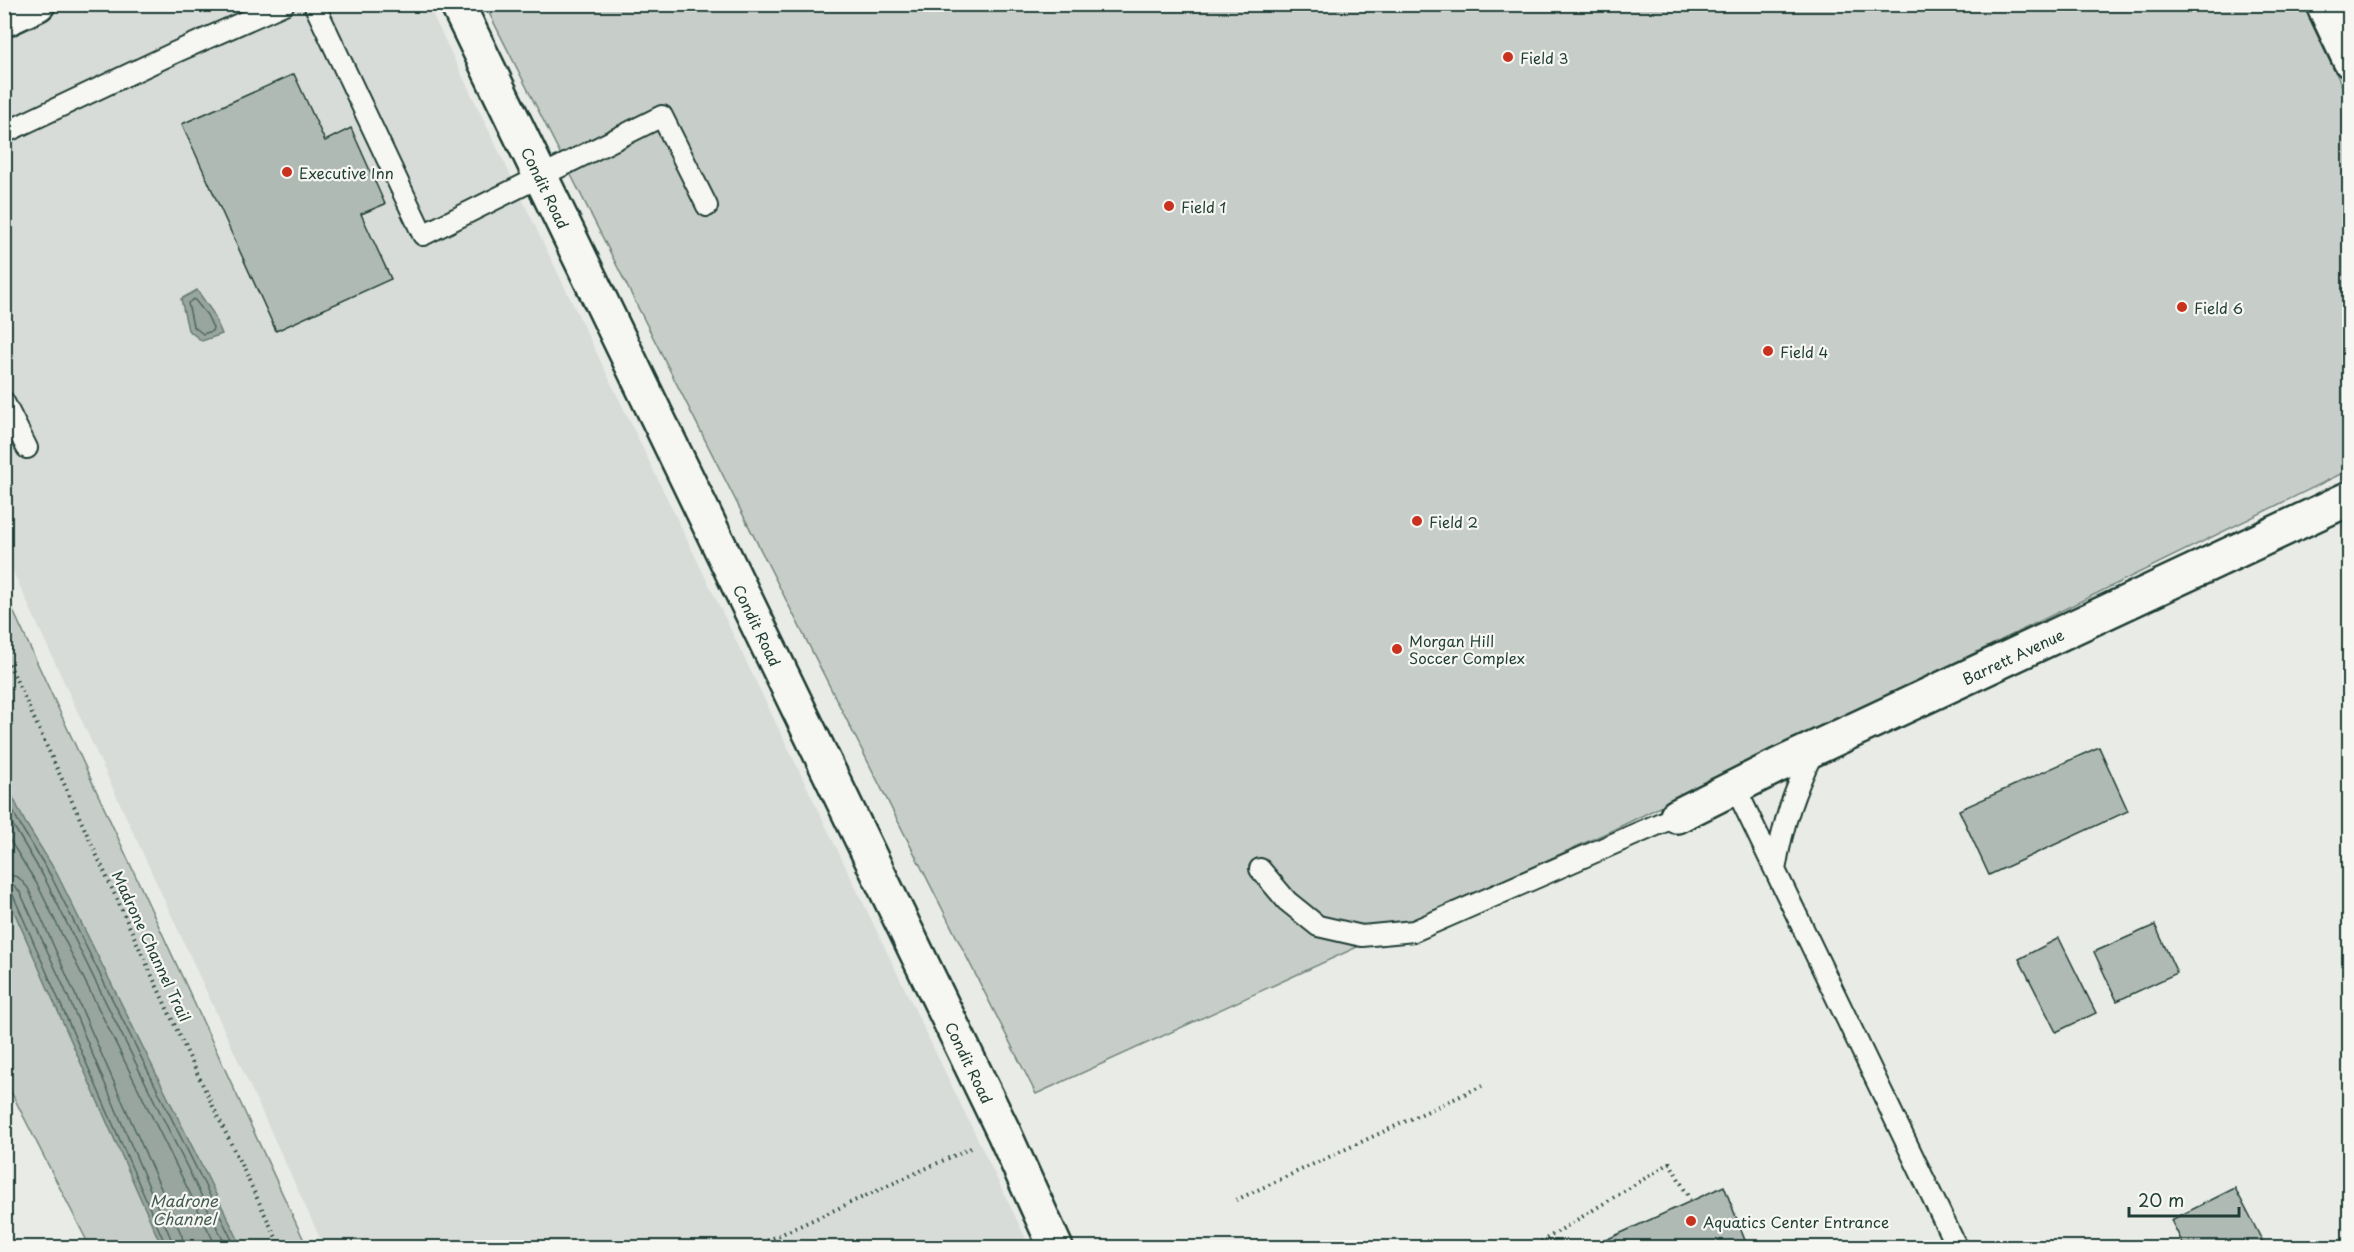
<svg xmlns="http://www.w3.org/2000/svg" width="2354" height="1252" viewBox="0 0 2354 1252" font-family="'Playpen Sans',sans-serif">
<rect width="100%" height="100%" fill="#e9ebe7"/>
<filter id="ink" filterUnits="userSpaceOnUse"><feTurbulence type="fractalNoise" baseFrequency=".0167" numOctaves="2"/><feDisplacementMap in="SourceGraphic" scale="12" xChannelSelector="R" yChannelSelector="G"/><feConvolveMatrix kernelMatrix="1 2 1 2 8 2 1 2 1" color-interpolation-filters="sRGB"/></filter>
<g filter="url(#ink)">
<path fill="#d8dcd8" d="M 4,5 L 428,5 L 1030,1247 L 324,1247 L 5,554 Z"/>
<path fill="#c7cec9" stroke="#73867e" stroke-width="1.5" d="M 485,5 L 2303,5 L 2349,100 L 2349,470 L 1617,828 L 1036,1094 Z
M 4,591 L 307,1247 L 90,1247 L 5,1080 Z"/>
<path fill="#99a6a0" stroke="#687c75" stroke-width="1.5" d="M 197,290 L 213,313 L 222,334 L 202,341 L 188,330 L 181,299 Z
M 4,779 L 25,822 L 56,872 L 242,1247 L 162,1247 L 5,891 Z"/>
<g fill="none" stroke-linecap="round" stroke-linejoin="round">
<path stroke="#50675f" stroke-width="1.5" d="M 194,299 L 207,315 L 213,328 L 212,331 L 203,334 L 193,326 L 188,303 Z
M 4,793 L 20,825 L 51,876 L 236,1248
M 4,810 L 45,879 L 227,1248
M 4,831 L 37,884 L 217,1248
M 4,874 L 18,877 L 28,888 L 182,1236 L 184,1248
M 4,883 L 13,885 L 20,892 L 63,985 L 175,1248
M 4,891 L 13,895 L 167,1248"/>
</g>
<path fill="#b0bab5" stroke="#1f3d34" stroke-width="1.5" d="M 294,74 L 325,141 L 351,128 L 385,204 L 361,214 L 391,279 L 276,331 L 182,124 Z
M 2099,747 L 2128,811 L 1989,875 L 1959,810 Z
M 2155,925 L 2177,973 L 2117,1001 L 2094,952 Z
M 2059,938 L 2096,1013 L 2056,1032 L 2019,959 Z
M 1724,1186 L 1746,1243 L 1736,1248 L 1588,1248 Z
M 2235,1188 L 2266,1248 L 2185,1248 L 2171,1220 Z"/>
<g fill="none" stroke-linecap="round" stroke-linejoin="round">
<defs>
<path id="service" d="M 314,4 L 423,235 L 662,116 L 707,206
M 4,133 L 176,52 L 284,4
M 4,402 L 27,448
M 1735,787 L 1957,1248
M 1260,869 L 1287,901 L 1318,926 L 1362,936 L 1414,931 L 1677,816
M 1775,870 C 1783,822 1794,791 1815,748"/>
<g id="minor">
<path d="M 2323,4 L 2350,61"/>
<path d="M 4,20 L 38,4"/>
<path id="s1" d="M 1677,816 L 1777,766 L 2350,498"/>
</g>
<g id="tertiary">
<path id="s2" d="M 457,4 L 1004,1133 L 1056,1248"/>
</g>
</defs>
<use href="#service" stroke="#1f3d34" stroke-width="24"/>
<use href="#minor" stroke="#1f3d34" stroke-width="38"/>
<use href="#tertiary" stroke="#1f3d34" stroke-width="38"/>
<path stroke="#1f3d34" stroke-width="4" stroke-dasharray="1.5 4.5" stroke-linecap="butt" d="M 4,653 L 187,1052 L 281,1248
M 1236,1200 L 1482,1086
M 751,1248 L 973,1147
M 1531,1248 L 1670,1163 L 1690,1200"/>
<use href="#service" stroke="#f6f6f2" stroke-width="20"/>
<use href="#minor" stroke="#f6f6f2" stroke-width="33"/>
<use href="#tertiary" stroke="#f6f6f2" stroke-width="33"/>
</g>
</g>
<g fill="#c8321e" stroke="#f6f6f2" stroke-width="2">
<circle cx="1508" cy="57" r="6"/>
<circle cx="287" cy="172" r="6"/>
<circle cx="1169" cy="206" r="6"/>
<circle cx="2182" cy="307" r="6"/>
<circle cx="1768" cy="351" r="6"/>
<circle cx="1417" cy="521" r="6"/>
<circle cx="1397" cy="649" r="6"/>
<circle cx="1691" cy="1221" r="6"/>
</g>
<g text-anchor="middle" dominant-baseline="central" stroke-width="4.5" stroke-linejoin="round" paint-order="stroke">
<g font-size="15" fill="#1f3d34" stroke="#f6f6f2" text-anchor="start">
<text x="1520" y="57">Field 3</text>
<text x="299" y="172">Executive Inn</text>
<text x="1181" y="206">Field 1</text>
<text x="2194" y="307">Field 6</text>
<text x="1780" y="351">Field 4</text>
<text x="1429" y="521">Field 2</text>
<text x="1409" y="640">Morgan Hill<tspan x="1409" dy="17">Soccer Complex</tspan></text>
<text x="1703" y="1221">Aquatics Center Entrance</text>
</g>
<g font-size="15" fill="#1f3d34" stroke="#f6f6f2">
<text stroke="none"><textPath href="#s2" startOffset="204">Condit Road</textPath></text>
<text stroke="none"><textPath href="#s2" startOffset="690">Condit Road</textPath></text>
<text stroke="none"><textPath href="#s1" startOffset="372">Barrett Avenue</textPath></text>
<text transform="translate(152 946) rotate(65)">Madrone Channel Trail</text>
<text stroke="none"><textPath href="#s2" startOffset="1176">Condit Road</textPath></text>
</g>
<g font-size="16" font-style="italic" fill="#445c54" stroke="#f6f6f2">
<text x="184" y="1200">Madrone<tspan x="184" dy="18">Channel</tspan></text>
</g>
</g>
<rect width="2354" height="1252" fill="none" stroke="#f6f6f2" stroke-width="24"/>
<rect x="12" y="12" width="2330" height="1228" fill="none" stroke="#1f3d34" stroke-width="2" filter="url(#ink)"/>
<path d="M2129 1207v9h110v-9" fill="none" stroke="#1f3d34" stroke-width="3"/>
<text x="2138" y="1207" font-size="18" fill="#1f3d34" stroke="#f6f6f2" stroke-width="4.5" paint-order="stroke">20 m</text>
</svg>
